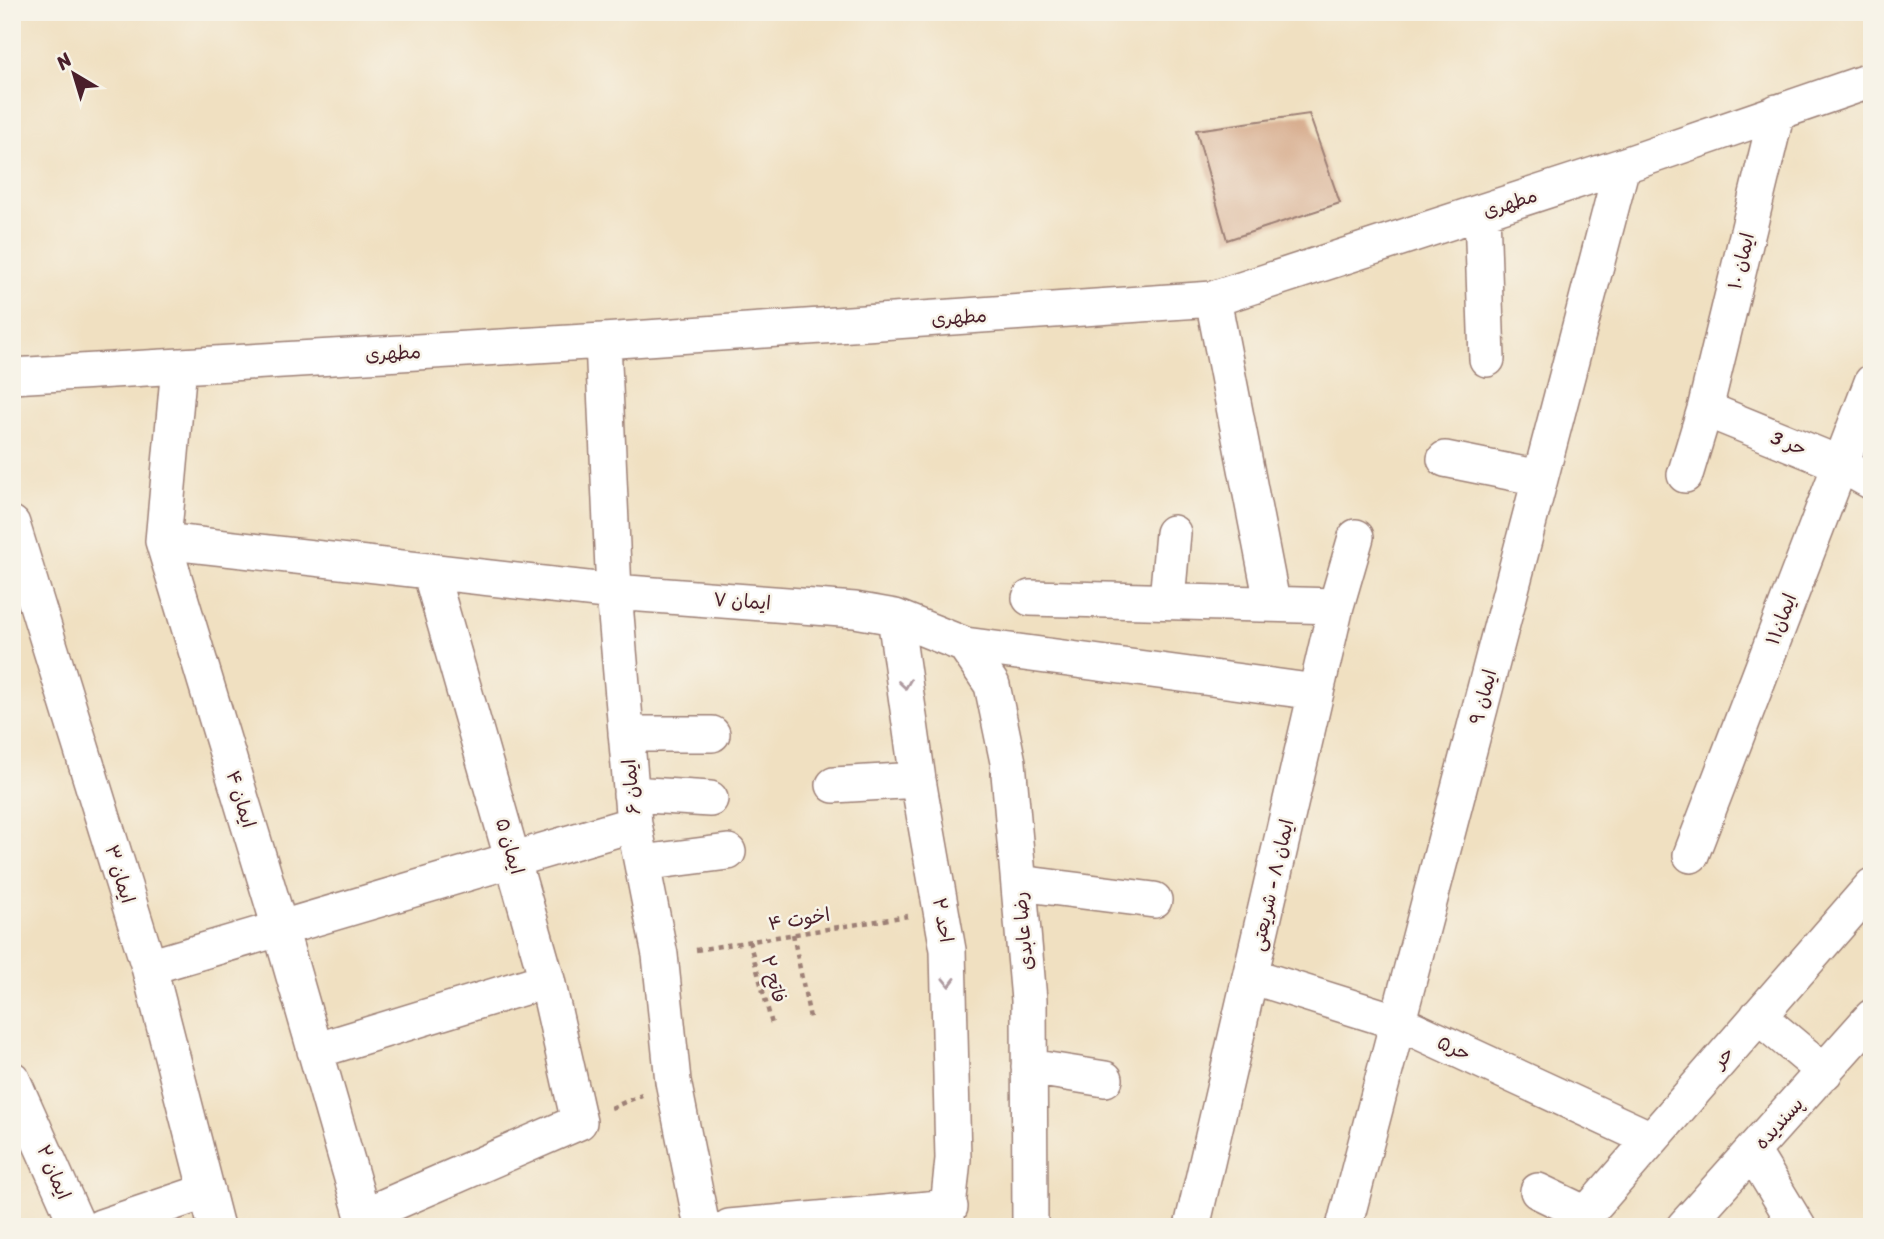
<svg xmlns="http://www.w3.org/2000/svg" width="1884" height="1239" viewBox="0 0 1884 1239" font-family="Sriracha,'Playpen Sans Arabic',sans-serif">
<rect width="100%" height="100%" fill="#f7f3e8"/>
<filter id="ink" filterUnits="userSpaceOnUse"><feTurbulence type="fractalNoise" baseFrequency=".0143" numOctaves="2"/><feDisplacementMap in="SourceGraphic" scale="14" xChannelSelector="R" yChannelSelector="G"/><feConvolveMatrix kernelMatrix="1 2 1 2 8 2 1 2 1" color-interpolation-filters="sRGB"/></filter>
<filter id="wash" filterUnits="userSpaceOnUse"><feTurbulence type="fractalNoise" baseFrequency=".00686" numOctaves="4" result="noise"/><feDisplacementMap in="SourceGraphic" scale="28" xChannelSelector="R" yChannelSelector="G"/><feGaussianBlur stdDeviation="1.57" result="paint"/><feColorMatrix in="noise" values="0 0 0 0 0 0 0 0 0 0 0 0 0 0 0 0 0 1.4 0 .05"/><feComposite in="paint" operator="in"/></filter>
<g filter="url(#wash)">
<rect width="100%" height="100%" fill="#f0e0c1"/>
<g id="blocks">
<path fill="#d7ac8d" d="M 1309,114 L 1340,203 L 1227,240 L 1196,130 Z"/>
</g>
</g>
<g filter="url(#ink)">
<use href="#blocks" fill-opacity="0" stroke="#9d8076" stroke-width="2"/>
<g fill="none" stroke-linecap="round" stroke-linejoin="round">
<defs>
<path id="minor" d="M 1482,212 L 1487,359
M 1213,299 L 1272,602
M 603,341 L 614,592 L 634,824 L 660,955 L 673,1081 L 702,1227
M 179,366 L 163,541 L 280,928 L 366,1227
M 12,376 L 603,341 L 1213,299 L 1622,166 L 1872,80
M 1705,409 L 1840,464 L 1872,482
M 1445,459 L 1540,478
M 1685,475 L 1705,409 L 1777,112
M 12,524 L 149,967 L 216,1227
M 163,541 L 614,592 L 855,610 L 895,617 L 965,645 L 1316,692
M 1030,598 L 1336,606
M 1167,600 L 1173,533
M 895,617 L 918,780 L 948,950 L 953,1159 L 946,1227
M 965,645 L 992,685 L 1008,762 L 1029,1000 L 1030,1227
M 626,734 L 712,734
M 834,785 L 918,780
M 631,794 L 710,799
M 1691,855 L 1872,382
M 642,863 L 728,852
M 1019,883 L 1154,900
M 149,967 L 634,824
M 1251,976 L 1398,1022 L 1651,1139
M 1758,1016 L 1825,1072
M 315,1051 L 547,980
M 1029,1067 L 1105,1079
M 12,1079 L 78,1227
M 1752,1151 L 1798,1227
M 1538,1191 L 1586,1214
M 363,1216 L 579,1122 L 547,980 L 430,571
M 101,1227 L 207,1191
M 729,1227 L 950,1207
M 1192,1227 L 1336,606 L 1356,537
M 1344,1227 L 1622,166
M 1575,1227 L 1872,886
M 1684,1227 L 1872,1017"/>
</defs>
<use href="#minor" stroke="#9d8076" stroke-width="38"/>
<path stroke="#9d8076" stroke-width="4.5" stroke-dasharray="5 5" stroke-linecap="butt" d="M 793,934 L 810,1018
M 749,941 L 772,1024
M 696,950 L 908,916
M 611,1108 L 642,1095"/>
<use href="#minor" stroke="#fff" stroke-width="35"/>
</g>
<defs><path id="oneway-chevron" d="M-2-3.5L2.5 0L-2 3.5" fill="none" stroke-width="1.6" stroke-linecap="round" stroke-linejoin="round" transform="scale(1.75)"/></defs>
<g stroke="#ae9aa0">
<use href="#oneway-chevron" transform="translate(905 684) rotate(82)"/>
<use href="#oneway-chevron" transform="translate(949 982) rotate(89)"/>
</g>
</g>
<g text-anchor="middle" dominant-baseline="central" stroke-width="5" stroke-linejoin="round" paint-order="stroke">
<g font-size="19" fill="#4a1f2b" stroke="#f7f3e8">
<text transform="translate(1510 203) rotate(-18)">مطهری</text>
<text transform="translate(1741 261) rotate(-76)">ایمان ۱۰</text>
<text transform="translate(959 317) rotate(-4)">مطهری</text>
<text transform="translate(393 353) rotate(-3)">مطهری</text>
<text transform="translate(1789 443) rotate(22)">حر 3</text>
<text transform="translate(742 601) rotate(4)">ایمان ۷</text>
<text transform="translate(1781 619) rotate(-69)">ایمان۱۱</text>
<text transform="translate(1483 697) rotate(-75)">ایمان ۹</text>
<text transform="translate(631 787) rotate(-95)">ایمان ۶</text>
<text transform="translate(241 799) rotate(73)">ایمان ۴</text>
<text transform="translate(510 846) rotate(74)">ایمان ۵</text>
<text transform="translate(120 874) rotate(73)">ایمان ۳</text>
<text transform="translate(1272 885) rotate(-77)">ایمان ۸ - شریعتی</text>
<text transform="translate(799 919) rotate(-9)">اخوت ۴</text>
<text transform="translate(943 920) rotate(80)">احد ۲</text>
<text transform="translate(1023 931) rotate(-95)">رضا عابدی</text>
<text transform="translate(774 979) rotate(75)">فاتح ۲</text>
<text transform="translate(1454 1048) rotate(25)">حر۵</text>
<text transform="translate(1723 1057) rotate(-49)">حر</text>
<text transform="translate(1779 1123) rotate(-48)">پسندیده</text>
<text transform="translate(54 1172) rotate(67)">ایمان ۲</text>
</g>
</g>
<rect width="1884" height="1239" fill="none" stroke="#f7f3e8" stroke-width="42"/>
<g transform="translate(74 74) rotate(322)" stroke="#f7f3e8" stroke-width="5" paint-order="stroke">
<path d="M0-5L12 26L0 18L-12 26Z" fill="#4a1f2b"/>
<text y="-10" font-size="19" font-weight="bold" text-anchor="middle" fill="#4a1f2b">N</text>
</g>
</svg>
